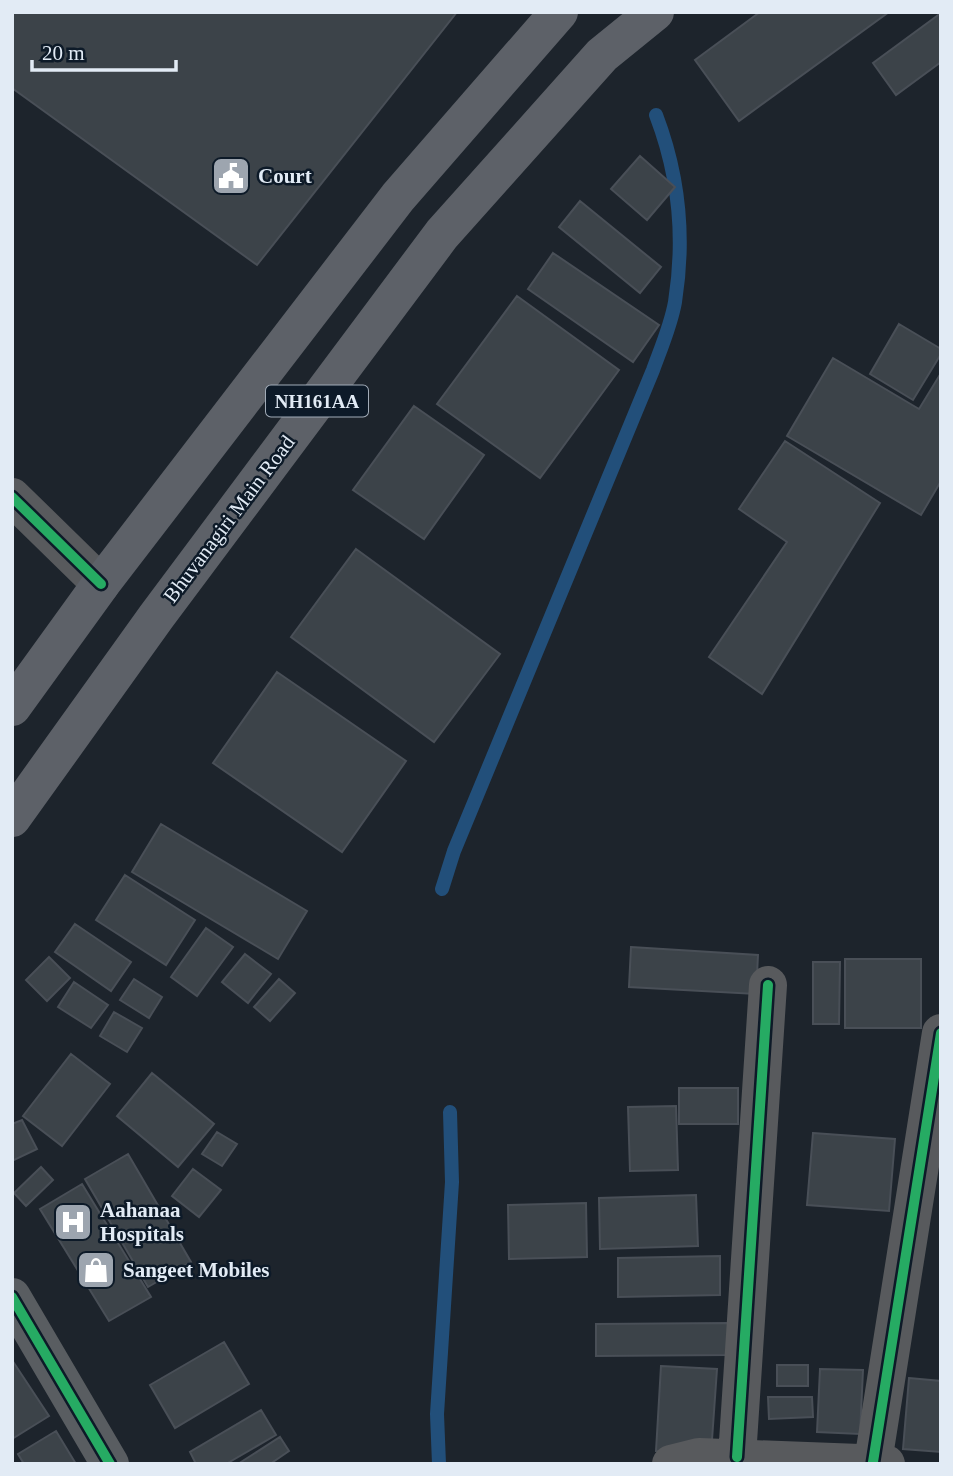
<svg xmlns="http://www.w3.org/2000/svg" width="953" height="1476" viewBox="0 0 953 1476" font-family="Georgia,serif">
<rect width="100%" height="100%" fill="#1d242c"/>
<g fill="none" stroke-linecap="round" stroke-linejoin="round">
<path stroke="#224f7a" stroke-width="14" d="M 442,889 L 454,851 L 653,370 C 661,348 671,325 675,302 C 685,239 679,175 656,115
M 439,1464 L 437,1414 L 452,1182 L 450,1112"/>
</g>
<path fill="#3c4349" stroke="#494f57" stroke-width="2" d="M 12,12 L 457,12 L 257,265 L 12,88 Z
M 760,12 L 889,12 L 739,121 L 695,60 Z
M 941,13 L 941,62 L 896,95 L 873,63 Z
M 640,156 L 675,187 L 647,220 L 611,189 Z
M 580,201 L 661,267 L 640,293 L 559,227 Z
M 553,253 L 659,325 L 633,362 L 528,289 Z
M 517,296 L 619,370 L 540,478 L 437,404 Z
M 899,324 L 941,349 L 941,354 L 913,400 L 870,374 Z
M 833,358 L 919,409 L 941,373 L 941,481 L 921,515 L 787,436 Z
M 414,406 L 484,455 L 424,539 L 353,490 Z
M 785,441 L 880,503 L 762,694 L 709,657 L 787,542 L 739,509 Z
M 356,549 L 500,654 L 434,742 L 291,637 Z
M 277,672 L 406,761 L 342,852 L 213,763 Z
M 161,824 L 307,911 L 278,959 L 132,872 Z
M 125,875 L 195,920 L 166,965 L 96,920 Z
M 75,924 L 131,962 L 111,991 L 55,952 Z
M 206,928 L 233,947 L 197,996 L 171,977 Z
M 631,947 L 758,955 L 756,994 L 629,987 Z
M 245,954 L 271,974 L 248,1003 L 222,982 Z
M 49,957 L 70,978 L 47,1001 L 26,980 Z
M 845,959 L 921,959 L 921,1028 L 845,1028 Z
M 813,962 L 840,962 L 839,1024 L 813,1024 Z
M 134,979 L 162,997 L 149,1018 L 120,1000 Z
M 279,979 L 295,993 L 270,1021 L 254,1007 Z
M 74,982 L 108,1005 L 91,1028 L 58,1007 Z
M 114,1012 L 142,1028 L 127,1052 L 100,1036 Z
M 71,1054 L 110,1084 L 62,1146 L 23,1116 Z
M 152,1073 L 214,1124 L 178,1167 L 117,1116 Z
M 679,1088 L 738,1088 L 738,1124 L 679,1124 Z
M 676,1106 L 678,1170 L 630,1171 L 628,1107 Z
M 22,1120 L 37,1149 L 12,1161 L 12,1124 Z
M 217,1132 L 237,1144 L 222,1166 L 202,1154 Z
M 813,1133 L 895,1139 L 889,1211 L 807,1205 Z
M 128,1154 L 191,1262 L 148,1287 L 85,1179 Z
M 41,1167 L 53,1180 L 26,1206 L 14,1193 Z
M 193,1169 L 221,1190 L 199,1217 L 172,1196 Z
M 82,1184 L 151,1297 L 109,1321 L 40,1209 Z
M 696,1195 L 698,1246 L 600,1249 L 599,1198 Z
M 586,1203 L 587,1257 L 509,1259 L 508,1205 Z
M 720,1256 L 720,1295 L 618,1297 L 618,1258 Z
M 728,1323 L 728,1355 L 596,1356 L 596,1324 Z
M 224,1342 L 249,1384 L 175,1428 L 150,1385 Z
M 12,1360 L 49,1416 L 12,1439 Z
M 777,1365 L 808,1365 L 808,1386 L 777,1386 Z
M 661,1366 L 717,1369 L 711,1454 L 656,1451 Z
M 820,1369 L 863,1370 L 860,1434 L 817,1432 Z
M 909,1378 L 941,1381 L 941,1452 L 903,1449 Z
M 768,1397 L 812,1397 L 813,1417 L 769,1419 Z
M 261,1410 L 276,1435 L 226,1464 L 196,1464 L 190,1452 Z
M 56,1431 L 76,1464 L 24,1464 L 18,1454 Z
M 280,1437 L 289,1451 L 270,1464 L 238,1464 Z"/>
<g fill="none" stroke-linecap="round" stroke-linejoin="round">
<path stroke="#585a5d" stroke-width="38" d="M 12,497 L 101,584
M 737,1457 L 768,985
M 873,1462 L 941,1033
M 671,1464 L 699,1457 L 886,1464"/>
<path stroke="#595d61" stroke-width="38" d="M 12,1297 L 110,1464"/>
<path stroke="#5d6168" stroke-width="38" d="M 12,707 L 101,584 L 398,197 L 559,12
M 12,818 L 156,617 L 442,234 L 602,55 L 655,12"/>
<defs>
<path id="cycleway" d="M 12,497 L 101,584
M 12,1297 L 110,1464
M 737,1457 L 768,985
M 873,1462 L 941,1033"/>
</defs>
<use href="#cycleway" stroke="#0d1a28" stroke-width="15"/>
<use href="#cycleway" stroke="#26ab63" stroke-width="10"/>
</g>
<defs>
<symbol id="civic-square" viewBox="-11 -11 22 22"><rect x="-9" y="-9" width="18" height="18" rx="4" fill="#9da5af" stroke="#0d1a28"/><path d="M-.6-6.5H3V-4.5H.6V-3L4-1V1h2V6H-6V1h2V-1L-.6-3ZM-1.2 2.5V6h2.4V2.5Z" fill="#fff"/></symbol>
<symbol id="hospital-square" viewBox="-11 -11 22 22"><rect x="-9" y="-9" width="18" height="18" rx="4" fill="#9da5af" stroke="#0d1a28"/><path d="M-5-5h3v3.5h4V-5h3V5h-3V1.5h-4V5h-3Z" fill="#fff"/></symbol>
<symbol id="shop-square" viewBox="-11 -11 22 22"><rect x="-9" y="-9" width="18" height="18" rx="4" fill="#9da5af" stroke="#0d1a28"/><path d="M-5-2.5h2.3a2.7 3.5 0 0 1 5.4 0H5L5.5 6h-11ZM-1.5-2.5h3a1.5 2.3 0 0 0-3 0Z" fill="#fff"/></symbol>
</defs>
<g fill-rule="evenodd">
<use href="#civic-square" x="209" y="154" width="44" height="44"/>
<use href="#hospital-square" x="51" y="1200" width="44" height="44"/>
<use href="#shop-square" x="74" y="1248" width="44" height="44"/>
</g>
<g text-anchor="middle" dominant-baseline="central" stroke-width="5" stroke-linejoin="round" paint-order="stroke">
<rect fill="#0d1a28" stroke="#a2acb8" stroke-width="2" x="266" y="385.5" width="102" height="31" rx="5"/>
<g font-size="19" font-weight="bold" fill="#e2ebf5">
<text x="317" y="401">NH161AA</text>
</g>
<g font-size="21" font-weight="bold" fill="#e2ebf5" stroke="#0d1a28" text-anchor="start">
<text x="258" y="176">Court</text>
<text x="100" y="1210">Aahanaa<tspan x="100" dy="24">Hospitals</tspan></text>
<text x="123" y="1270">Sangeet Mobiles</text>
</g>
<g font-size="21" fill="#e2ebf5" stroke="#0d1a28">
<text transform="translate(229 519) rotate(-53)">Bhuvanagiri Main Road</text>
</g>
</g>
<rect width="953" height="1476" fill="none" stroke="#e2ebf5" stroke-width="28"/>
<path d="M32 60v10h144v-10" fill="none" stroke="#e2ebf5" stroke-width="3.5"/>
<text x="42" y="60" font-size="21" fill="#e2ebf5" stroke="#0d1a28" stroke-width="5" paint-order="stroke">20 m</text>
</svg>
